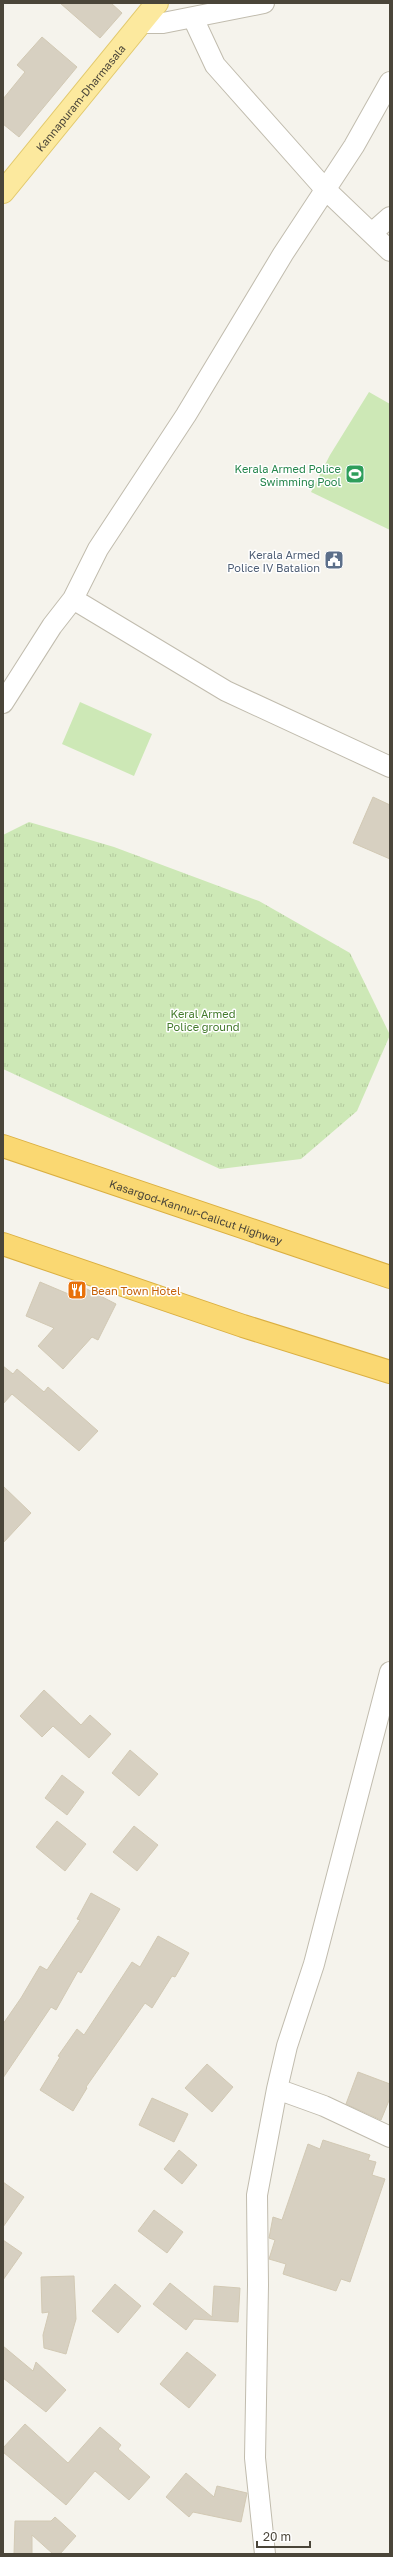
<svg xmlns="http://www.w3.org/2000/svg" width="393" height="2557" viewBox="0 0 393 2557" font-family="'Golos Text',sans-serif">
<defs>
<pattern id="park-tufts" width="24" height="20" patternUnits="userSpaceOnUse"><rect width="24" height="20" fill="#cde8b6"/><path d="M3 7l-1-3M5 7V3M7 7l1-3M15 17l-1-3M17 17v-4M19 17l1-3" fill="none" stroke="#b2c89d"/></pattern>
</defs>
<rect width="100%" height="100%" fill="#f5f3ec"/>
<path fill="#cde8b6" d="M 369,392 L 390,404 L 390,530 L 311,492 L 330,455 Z
M 80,702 L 152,734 L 134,776 L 62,744 Z"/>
<path fill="url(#park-tufts)" d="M 29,822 L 114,847 L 259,901 L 350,953 L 390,1035 L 357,1111 L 301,1159 L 220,1169 L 3,1069 L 3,835 Z"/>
<path fill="#d7d0c1" stroke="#d2c9b4" d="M 60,3 L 111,3 L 122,13 L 100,38 Z
M 42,37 L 77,67 L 19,137 L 3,124 L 3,99 L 25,72 L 17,65 Z
M 373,797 L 390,805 L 390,859 L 353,843 Z
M 40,1282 L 78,1298 L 83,1287 L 116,1304 L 98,1340 L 92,1337 L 63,1369 L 38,1346 L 54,1328 L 26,1316 Z
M 3,1366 L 13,1374 L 17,1369 L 44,1392 L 48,1387 L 98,1431 L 79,1451 L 12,1394 L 3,1404 Z
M 3,1486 L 31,1513 L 3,1543 Z
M 44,1690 L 81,1725 L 90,1715 L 111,1734 L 89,1758 L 53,1726 L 42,1737 L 20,1716 Z
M 130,1750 L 158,1774 L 139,1796 L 112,1773 Z
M 62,1775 L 84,1792 L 67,1815 L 45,1798 Z
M 57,1821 L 86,1844 L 65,1871 L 36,1847 Z
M 134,1826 L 158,1845 L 137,1871 L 113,1852 Z
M 91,1893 L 120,1909 L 81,1973 L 78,1971 L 56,2010 L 51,2007 L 3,2078 L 3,2024 L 21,1998 L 40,1966 L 47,1970 L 80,1920 L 77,1919 Z
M 158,1936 L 189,1953 L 175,1977 L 172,1976 L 152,2008 L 145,2003 L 86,2087 L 87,2088 L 73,2111 L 40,2090 L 60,2057 L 58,2056 L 77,2029 L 84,2035 L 132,1962 L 140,1967 Z
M 207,2064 L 233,2087 L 212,2112 L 185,2088 Z
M 358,2072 L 390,2084 L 390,2098 L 381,2120 L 346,2104 Z
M 152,2098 L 188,2114 L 174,2142 L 139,2125 Z
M 323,2140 L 370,2155 L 368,2160 L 376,2162 L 372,2175 L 385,2179 L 350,2282 L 341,2279 L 336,2291 L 283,2274 L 286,2264 L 269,2259 L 275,2240 L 269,2238 L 273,2217 L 282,2220 L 308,2144 L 320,2149 Z
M 179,2150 L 197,2165 L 182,2184 L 164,2169 Z
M 3,2182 L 24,2197 L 3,2227 Z
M 154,2210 L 183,2232 L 167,2253 L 138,2231 Z
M 3,2240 L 22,2253 L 3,2280 Z
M 74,2276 L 76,2319 L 66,2354 L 44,2348 L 43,2335 L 49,2312 L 42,2313 L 41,2277 Z
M 170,2283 L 212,2317 L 214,2286 L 240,2288 L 238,2322 L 194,2319 L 186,2330 L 153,2304 Z
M 115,2284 L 141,2306 L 118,2333 L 92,2311 Z
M 3,2346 L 33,2371 L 36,2362 L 66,2390 L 46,2412 L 3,2378 Z
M 187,2352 L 216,2375 L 189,2408 L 160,2384 Z
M 25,2424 L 68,2463 L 100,2427 L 121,2445 L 118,2449 L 150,2477 L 129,2500 L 95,2471 L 66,2505 L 3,2452 L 3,2448 Z
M 186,2473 L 214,2497 L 217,2486 L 247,2493 L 241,2522 L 193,2512 L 189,2517 L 166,2497 Z
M 55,2517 L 76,2536 L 60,2554 L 53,2554 L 32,2535 L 32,2554 L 14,2554 L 15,2521 L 51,2521 Z"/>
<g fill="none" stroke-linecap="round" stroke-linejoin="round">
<defs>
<path id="minor" d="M 193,18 L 215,65 L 325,189 L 390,251
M 141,23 L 163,23 L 264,3
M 373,232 L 390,217
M 73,599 L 226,691 L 390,767
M 3,703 L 52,626 L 73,599 L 98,549 L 186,415 L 283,254 L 354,146 L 390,82
M 390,1672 L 314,1964 L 287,2046 L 277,2089 L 324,2106 L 390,2137
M 265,2554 L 255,2458 L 258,2285 L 257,2195 L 277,2089"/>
<g id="major">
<path id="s1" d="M 3,192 L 157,3"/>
</g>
<g id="highway">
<path id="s2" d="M 3,1146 L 390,1277"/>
<path d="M 3,1244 L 243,1326 L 390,1372"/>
</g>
</defs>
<use href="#minor" stroke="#c1bcae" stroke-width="22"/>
<use href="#major" stroke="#e2c96d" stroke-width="24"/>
<use href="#highway" stroke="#daaf41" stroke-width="24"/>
<use href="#minor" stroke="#fff" stroke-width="20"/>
<use href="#major" stroke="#fce99e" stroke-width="22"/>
<use href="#highway" stroke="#fad872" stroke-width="22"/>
</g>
<defs>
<symbol id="stadium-square" viewBox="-11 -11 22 22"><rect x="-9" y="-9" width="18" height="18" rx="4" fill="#2e9e5b" stroke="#fff"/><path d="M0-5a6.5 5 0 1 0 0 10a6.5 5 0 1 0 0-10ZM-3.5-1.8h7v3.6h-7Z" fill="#fff"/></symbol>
<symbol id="civic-square" viewBox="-11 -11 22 22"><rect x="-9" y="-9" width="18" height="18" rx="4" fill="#5c6f8a" stroke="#fff"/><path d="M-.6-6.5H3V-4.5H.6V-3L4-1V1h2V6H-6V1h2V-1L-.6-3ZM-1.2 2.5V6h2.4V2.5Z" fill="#fff"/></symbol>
<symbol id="restaurant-square" viewBox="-11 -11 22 22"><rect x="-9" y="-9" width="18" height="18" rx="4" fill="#e8710a" stroke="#fff"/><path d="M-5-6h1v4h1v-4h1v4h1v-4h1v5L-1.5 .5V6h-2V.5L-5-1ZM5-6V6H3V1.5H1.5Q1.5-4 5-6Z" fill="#fff"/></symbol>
</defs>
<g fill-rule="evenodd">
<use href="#stadium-square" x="344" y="463" width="22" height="22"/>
<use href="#civic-square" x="323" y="549" width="22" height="22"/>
<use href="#restaurant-square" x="66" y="1279" width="22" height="22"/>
</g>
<g text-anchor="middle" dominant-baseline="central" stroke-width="3" stroke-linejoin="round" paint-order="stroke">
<g font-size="11" fill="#4a4539" stroke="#fff">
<text stroke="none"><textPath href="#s1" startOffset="122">Kannapuram-Dharmasala</textPath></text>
<text stroke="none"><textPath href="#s2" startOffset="204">Kasargod-Kannur-Calicut Highway</textPath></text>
</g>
<g font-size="11" fill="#27864d" stroke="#fff" text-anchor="end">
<text x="341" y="468">Kerala Armed Police<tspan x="341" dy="13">Swimming Pool</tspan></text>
</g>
<g font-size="11" fill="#4e5e75" stroke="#fff" text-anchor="end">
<text x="320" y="554">Kerala Armed<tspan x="320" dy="13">Police IV Batalion</tspan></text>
</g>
<g font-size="11" fill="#447b2d" stroke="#fff">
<text x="203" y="1013">Keral Armed<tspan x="203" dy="13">Police ground</tspan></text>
</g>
<g font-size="11" fill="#c56008" stroke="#fff" text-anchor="start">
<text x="91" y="1290">Bean Town Hotel</text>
</g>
</g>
<rect width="393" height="2557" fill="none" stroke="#4a4539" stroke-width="8"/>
<path d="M257 2541v6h53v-6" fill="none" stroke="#4a4539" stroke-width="2"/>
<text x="263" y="2541" font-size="12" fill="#4a4539" stroke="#ffffff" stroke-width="3" paint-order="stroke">20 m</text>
</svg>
